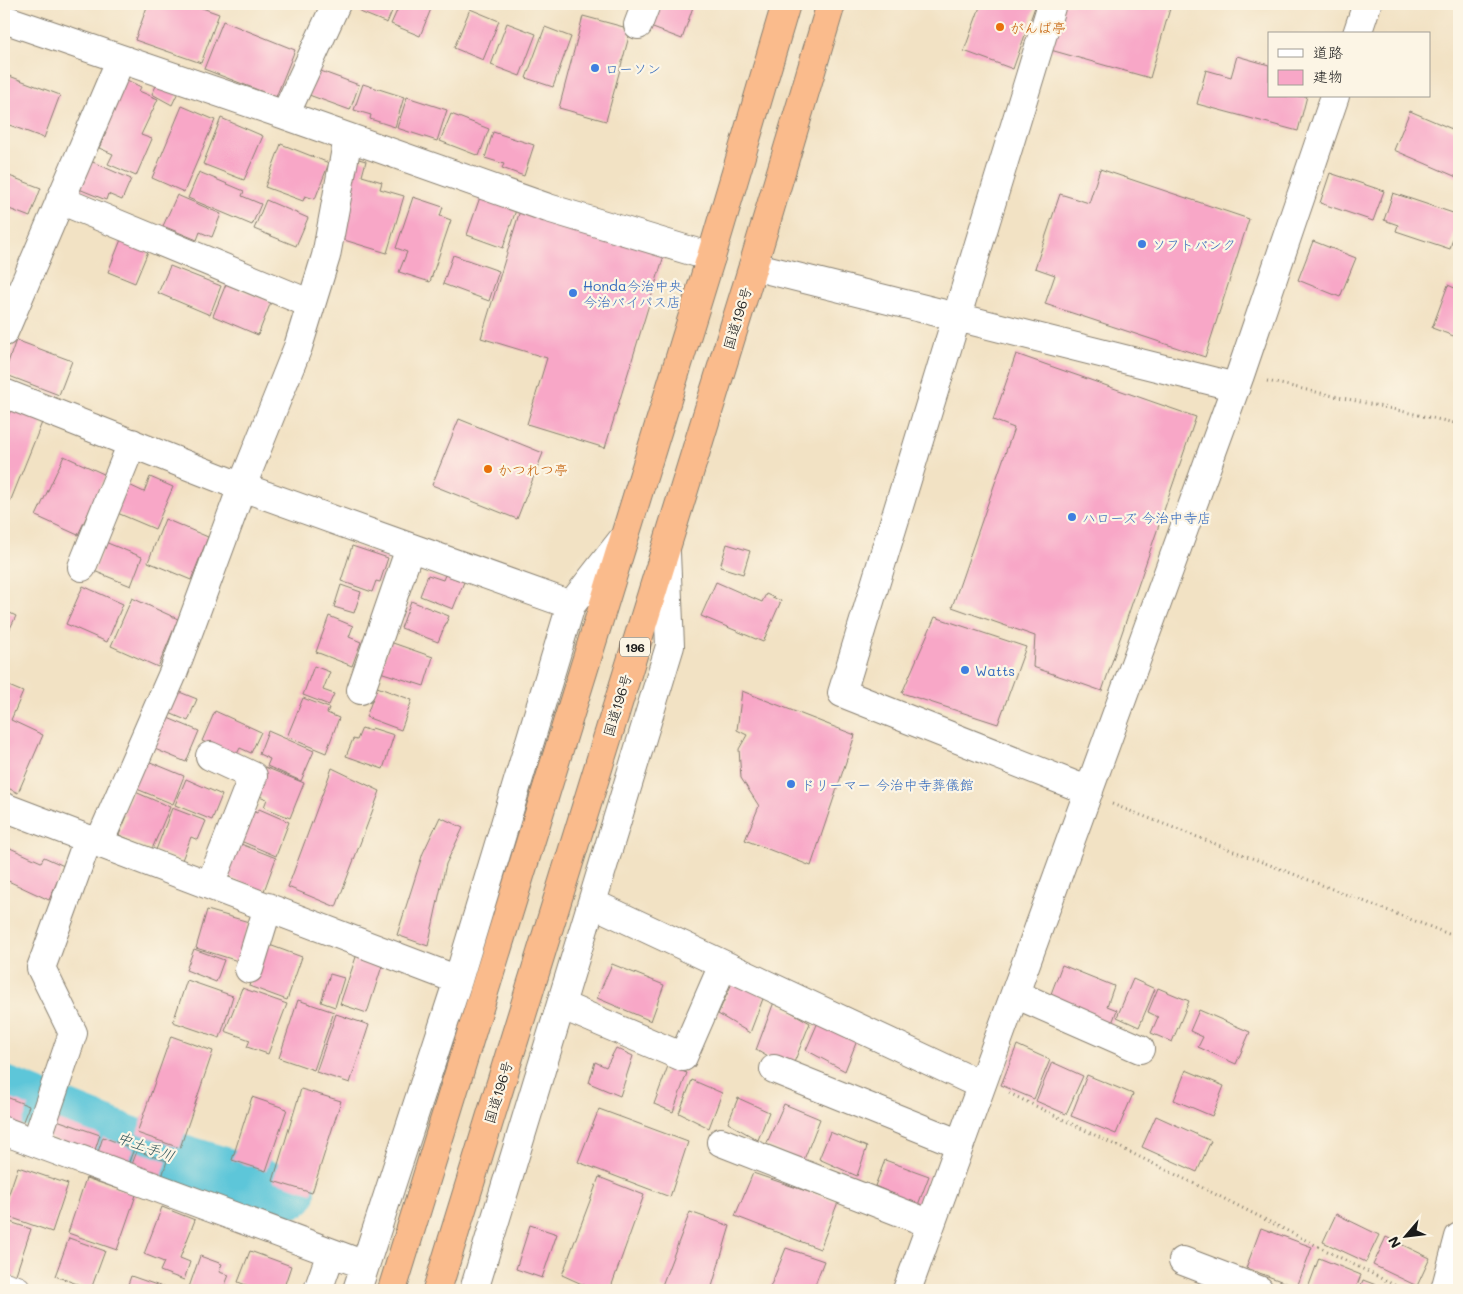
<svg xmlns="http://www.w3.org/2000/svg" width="1463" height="1294" viewBox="0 0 1463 1294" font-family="Mali,'Klee One',sans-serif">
<rect width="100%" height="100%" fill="#fcf5e5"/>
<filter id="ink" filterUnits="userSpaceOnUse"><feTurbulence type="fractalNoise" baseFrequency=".02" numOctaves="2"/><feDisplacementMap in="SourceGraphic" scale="10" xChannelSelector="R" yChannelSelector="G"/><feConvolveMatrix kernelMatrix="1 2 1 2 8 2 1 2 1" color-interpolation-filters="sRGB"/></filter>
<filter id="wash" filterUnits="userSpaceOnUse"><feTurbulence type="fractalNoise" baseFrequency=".0096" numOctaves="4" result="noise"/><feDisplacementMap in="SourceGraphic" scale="20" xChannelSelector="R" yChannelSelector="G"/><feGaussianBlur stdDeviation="1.12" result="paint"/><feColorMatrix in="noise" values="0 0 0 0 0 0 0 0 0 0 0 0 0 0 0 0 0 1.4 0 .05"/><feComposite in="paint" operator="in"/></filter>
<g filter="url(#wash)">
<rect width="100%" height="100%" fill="#f2e2c4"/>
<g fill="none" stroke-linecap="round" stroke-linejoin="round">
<path stroke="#5dc6d9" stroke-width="50" d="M 4,1091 L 149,1149 L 291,1193"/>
</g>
<g id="blocks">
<path fill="#f8a7c7" d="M 148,4 L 191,4 L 219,14 L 201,63 L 135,40 Z
M 363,4 L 395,4 L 387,23 L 360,12 Z
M 400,4 L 433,4 L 420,36 L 391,24 Z
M 653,4 L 694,4 L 682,39 L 645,25 Z
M 981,4 L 1036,4 L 1013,69 L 964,51 Z
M 1062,4 L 1171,5 L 1150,78 L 1047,49 Z
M 470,9 L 499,21 L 483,60 L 454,48 Z
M 583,16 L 631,29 L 606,121 L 559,108 Z
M 223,21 L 295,50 L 276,97 L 204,69 Z
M 507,23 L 536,34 L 520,76 L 491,65 Z
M 545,27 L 571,37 L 553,87 L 526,78 Z
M 1237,56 L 1269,65 L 1269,96 L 1307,96 L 1298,131 L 1197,104 L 1206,70 L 1231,77 Z
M 318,70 L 359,85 L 350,110 L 309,95 Z
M 4,74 L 60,95 L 44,138 L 4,123 Z
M 121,77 L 141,87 L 139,91 L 158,99 L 141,135 L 152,139 L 136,176 L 108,164 L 113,154 L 99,148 L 106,133 L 98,129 Z
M 160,78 L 180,88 L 172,105 L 152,94 Z
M 363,84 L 404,97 L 395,127 L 370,119 L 371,115 L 354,110 Z
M 407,97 L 447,110 L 437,141 L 397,128 Z
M 182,106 L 215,120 L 184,192 L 152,178 Z
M 1410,111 L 1459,132 L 1459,178 L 1394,150 Z
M 451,114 L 489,129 L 479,156 L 440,141 Z
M 221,118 L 263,136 L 244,180 L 203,164 Z
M 493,132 L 534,145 L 524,176 L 502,168 L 504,164 L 485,158 Z
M 281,144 L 329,163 L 315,199 L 305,196 L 303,201 L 265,187 Z
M 355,158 L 366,161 L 362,176 L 382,182 L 380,189 L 404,196 L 387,253 L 331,236 Z
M 86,159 L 131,179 L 122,200 L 108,194 L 106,200 L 74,187 Z
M 1100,169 L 1249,219 L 1205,357 L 1045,304 L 1055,275 L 1035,268 L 1060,194 L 1089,203 Z
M 199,172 L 244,191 L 242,196 L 261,204 L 252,225 L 188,198 Z
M 1330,173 L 1384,191 L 1373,221 L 1320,203 Z
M 4,174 L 41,188 L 30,217 L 4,207 Z
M 1393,193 L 1459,215 L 1450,249 L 1396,231 L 1398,225 L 1384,220 Z
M 177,195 L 221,214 L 212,237 L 200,232 L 197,240 L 163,226 Z
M 413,197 L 443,207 L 440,216 L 451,220 L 430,282 L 399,272 L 407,252 L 396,248 Z
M 480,197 L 516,210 L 503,248 L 467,235 Z
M 266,200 L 308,218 L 296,246 L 254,229 Z
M 522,204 L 666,249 L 605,448 L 527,424 L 547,358 L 481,338 Z
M 122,237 L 149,249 L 135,283 L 108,272 Z
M 1313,241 L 1356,258 L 1340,297 L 1298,280 Z
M 453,255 L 499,271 L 489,301 L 443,284 Z
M 170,266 L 221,286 L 210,315 L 158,293 Z
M 226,284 L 271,302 L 258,335 L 213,316 Z
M 1448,285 L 1459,290 L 1459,338 L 1432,328 Z
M 16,340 L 72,361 L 59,395 L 4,374 Z
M 1016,354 L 1196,417 L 1102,691 L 1033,667 L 1035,636 L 952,607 L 1014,428 L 993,420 Z
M 12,408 L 43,420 L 10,502 L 4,499 L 4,415 L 8,416 Z
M 459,419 L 543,453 L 517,519 L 432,485 Z
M 64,456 L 106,475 L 78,535 L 36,516 Z
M 150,477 L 173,487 L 155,529 L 115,512 L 127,484 L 144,492 Z
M 1459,496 L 1459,513 L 1454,511 Z
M 165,519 L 208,537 L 191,580 L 148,562 Z
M 105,542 L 142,557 L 131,586 L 94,571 Z
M 727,544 L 750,551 L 743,574 L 720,567 Z
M 352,546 L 388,558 L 380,582 L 376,581 L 372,592 L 341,581 Z
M 428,575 L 443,580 L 445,575 L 464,582 L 453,609 L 420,596 Z
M 716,582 L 762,602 L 766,594 L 781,601 L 763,642 L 701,616 Z
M 341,585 L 361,592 L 354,613 L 334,607 Z
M 83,586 L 123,604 L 107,642 L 66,624 Z
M 132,598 L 178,619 L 158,667 L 111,646 Z
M 411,601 L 449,616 L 438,642 L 401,628 Z
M 4,610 L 16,616 L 4,641 Z
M 329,616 L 353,626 L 349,637 L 361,642 L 352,666 L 316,652 Z
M 935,617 L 1026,647 L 998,724 L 902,693 Z
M 390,642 L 433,657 L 424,686 L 380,672 Z
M 314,666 L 330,672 L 323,690 L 334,694 L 329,705 L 303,695 Z
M 4,684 L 23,692 L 11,720 L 43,735 L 18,793 L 4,786 Z
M 377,687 L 412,700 L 401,730 L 366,717 Z
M 177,691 L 197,699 L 188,721 L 167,712 Z
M 742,691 L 855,735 L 811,866 L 745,840 L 759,806 L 741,778 L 739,749 L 747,735 L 737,730 Z
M 303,698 L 329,708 L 327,713 L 339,718 L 326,753 L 287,737 Z
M 215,711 L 261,732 L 251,753 L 240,748 L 236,756 L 202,741 Z
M 163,716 L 199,731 L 186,762 L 150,747 Z
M 362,728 L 371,731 L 372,728 L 394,735 L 383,769 L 346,756 L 353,739 L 357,740 Z
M 268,731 L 314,751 L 301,781 L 267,766 L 270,759 L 259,754 Z
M 143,759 L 184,776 L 173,804 L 132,787 Z
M 265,767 L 304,783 L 290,818 L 264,807 L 267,799 L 254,794 Z
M 332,768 L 380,791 L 336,907 L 288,887 Z
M 186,779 L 222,795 L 212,820 L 175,805 Z
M 133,791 L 170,807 L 152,849 L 119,835 L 127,816 L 123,814 Z
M 172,808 L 206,821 L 198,840 L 191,837 L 182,860 L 156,850 Z
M 248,809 L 257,813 L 259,809 L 289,822 L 276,856 L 236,839 Z
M 440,817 L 463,828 L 446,864 L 428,946 L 397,935 L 423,853 Z
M 236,842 L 276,858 L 264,891 L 223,875 Z
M 10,848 L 41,862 L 44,857 L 64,866 L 49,900 L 4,879 L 4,861 Z
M 207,910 L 249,922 L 238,961 L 196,948 Z
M 264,943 L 302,957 L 287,1000 L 249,986 Z
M 194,949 L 224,960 L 216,982 L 186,970 Z
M 357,954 L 383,963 L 367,1013 L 340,1004 Z
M 612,964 L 664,985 L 651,1021 L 597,998 Z
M 1062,965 L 1114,986 L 1107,1006 L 1117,1010 L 1109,1031 L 1049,999 Z
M 330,974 L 344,978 L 335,1007 L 321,1002 Z
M 1133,979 L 1155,989 L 1139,1027 L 1117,1017 Z
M 187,980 L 233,996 L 220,1038 L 173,1022 Z
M 733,981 L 764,996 L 750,1033 L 718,1014 Z
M 242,988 L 287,1004 L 268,1054 L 247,1047 L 250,1040 L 225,1031 Z
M 1158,988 L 1189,1001 L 1172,1042 L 1151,1033 L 1158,1017 L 1148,1012 Z
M 298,1000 L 334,1012 L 314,1070 L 279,1058 Z
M 774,1002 L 810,1023 L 791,1070 L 756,1050 Z
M 1199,1010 L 1250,1032 L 1236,1064 L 1198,1047 L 1203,1037 L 1190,1031 Z
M 336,1014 L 369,1025 L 350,1083 L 316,1072 Z
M 819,1020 L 858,1038 L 845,1071 L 806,1050 Z
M 171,1036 L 213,1051 L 180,1148 L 137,1133 Z
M 1017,1045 L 1050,1060 L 1034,1099 L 1001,1085 Z
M 616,1048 L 633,1056 L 620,1096 L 589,1083 L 595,1062 L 606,1067 Z
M 1052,1062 L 1083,1076 L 1066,1114 L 1036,1101 Z
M 668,1066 L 687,1073 L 673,1112 L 654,1104 Z
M 1186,1070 L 1224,1086 L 1212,1116 L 1174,1100 Z
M 1087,1075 L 1133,1094 L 1116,1134 L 1071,1116 Z
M 692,1080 L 722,1093 L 709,1128 L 679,1113 Z
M 301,1089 L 341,1101 L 312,1193 L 273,1181 Z
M 4,1096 L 29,1106 L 21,1126 L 4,1119 Z
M 252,1097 L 287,1109 L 266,1171 L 232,1160 Z
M 738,1098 L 769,1112 L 758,1140 L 728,1123 Z
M 784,1104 L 820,1119 L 803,1162 L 766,1145 Z
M 599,1109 L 688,1142 L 670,1197 L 578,1162 Z
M 1156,1116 L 1211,1141 L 1197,1172 L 1142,1147 Z
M 54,1119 L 100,1135 L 94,1153 L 48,1137 Z
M 830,1132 L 867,1147 L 857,1176 L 819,1159 Z
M 103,1137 L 134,1149 L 127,1167 L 97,1155 Z
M 137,1151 L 167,1161 L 161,1180 L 130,1170 Z
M 885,1160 L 929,1176 L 918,1205 L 875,1186 Z
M 18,1167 L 68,1184 L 52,1232 L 4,1215 L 4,1208 Z
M 753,1173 L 838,1202 L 820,1249 L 735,1216 Z
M 599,1177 L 644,1195 L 610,1290 L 595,1290 L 562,1275 Z
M 86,1178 L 136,1195 L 117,1250 L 68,1233 Z
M 162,1207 L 195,1220 L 180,1258 L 190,1262 L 184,1280 L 160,1271 L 164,1262 L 144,1254 Z
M 690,1212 L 730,1226 L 711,1290 L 667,1290 L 661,1288 Z
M 1336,1214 L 1379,1235 L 1366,1262 L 1323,1242 Z
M 4,1220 L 31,1229 L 15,1277 L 4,1273 Z
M 530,1225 L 557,1234 L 542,1278 L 516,1269 Z
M 1261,1228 L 1312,1247 L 1297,1287 L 1246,1268 Z
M 1386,1237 L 1430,1258 L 1417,1286 L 1373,1265 Z
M 69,1238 L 105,1251 L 91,1289 L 55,1276 Z
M 786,1248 L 824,1261 L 813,1290 L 769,1290 Z
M 250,1251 L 291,1266 L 283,1290 L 259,1290 L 238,1282 Z
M 200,1256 L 222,1264 L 219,1272 L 229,1275 L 223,1290 L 188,1290 Z
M 1319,1258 L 1361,1275 L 1355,1290 L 1314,1290 L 1308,1288 Z
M 131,1276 L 171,1290 L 126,1290 Z
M 1363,1280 L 1389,1290 L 1359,1290 Z"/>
</g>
</g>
<g filter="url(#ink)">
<use href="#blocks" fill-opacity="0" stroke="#877f70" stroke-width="1"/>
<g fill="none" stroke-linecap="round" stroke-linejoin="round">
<defs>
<path id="minor" d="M 1052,4 L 842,693 L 1089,791
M 4,19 L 285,115 L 336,4
M 638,25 L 646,4
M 1357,34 L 1367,4
M 285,115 L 548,208 L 711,257
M 60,200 L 311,304
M 753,266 L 1236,387
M 4,332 L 120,61
M 4,393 L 242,487 L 571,605
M 82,567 L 132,443
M 361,690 L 410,548
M 4,807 L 458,980
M 99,843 L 174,671 L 246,476 L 298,347 L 326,256 L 348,138
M 210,885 L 253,776 L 210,756
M 592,903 L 981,1085
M 249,969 L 268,907
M 1015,994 L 1140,1049
M 561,1005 L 683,1057 L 723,965
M 774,1069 L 960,1144
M 4,1131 L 365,1265
M 36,1142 L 73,1033 L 41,968 L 88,839
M 721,1142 L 931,1224
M 1183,1261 L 1259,1290
M 4,1286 L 17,1290
M 318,1290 L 331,1253
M 357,1290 L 458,980 L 571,605 L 622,540
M 474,1290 L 670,646 L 666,553
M 907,1290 L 1240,375 L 1335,96
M 1445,1290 L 1459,1237"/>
<path id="highway" d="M 392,1290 L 711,257 L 786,4
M 437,1290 L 753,266 L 831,4"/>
</defs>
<use href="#minor" stroke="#877f70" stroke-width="30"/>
<use href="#highway" stroke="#877f70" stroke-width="30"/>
<path stroke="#877f70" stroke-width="3" stroke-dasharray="1 4" stroke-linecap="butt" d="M 1267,381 L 1459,424
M 1112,804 L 1459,938
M 1009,1093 L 1205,1189 L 1404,1290"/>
<use href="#minor" stroke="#fff" stroke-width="28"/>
<use href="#highway" stroke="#fabb8c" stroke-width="28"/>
</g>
</g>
<g fill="#e8710a" stroke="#fcf5e5" stroke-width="2">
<circle cx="1000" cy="27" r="5"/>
<circle cx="488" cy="469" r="5"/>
</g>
<g fill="#3f7fe0" stroke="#fcf5e5" stroke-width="2">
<circle cx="595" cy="68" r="5"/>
<circle cx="1142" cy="244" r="5"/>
<circle cx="573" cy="293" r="5"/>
<circle cx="1072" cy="517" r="5"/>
<circle cx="965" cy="670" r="5"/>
<circle cx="791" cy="784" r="5"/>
</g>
<g text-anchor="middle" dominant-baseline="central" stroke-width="4.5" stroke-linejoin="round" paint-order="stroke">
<rect fill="#fcf5e5" stroke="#5f5d58" stroke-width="1" x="620" y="637.5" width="30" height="19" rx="4"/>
<g font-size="12" font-weight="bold" fill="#1c1c1c">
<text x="635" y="647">196</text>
</g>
<g font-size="14" fill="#c56008" stroke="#fcf5e5" text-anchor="start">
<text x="1010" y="27">がんば亭</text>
<text x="498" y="469">かつれつ亭</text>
</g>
<g font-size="14" fill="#366cbe" stroke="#fcf5e5" text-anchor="start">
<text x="605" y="68">ローソン</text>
<text x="1152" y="244">ソフトバンク</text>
<text x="583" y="285">Honda今治中央<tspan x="583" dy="16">今治バイパス店</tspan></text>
<text x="1082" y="517">ハローズ 今治中寺店</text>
<text x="975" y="670">Watts</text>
<text x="801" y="784">ドリーマー 今治中寺葬儀館</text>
</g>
<g font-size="14" fill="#1c1c1c" stroke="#fcf5e5">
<text transform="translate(737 318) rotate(-73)">国道196号</text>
<text transform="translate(617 705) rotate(-73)">国道196号</text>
<text transform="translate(498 1092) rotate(-73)">国道196号</text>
</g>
<g font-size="15" font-style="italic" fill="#33585e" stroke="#fcf5e5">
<text transform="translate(146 1146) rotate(20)">中土手川</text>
</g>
</g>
<rect width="1463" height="1294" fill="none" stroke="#fcf5e5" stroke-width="20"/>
<rect x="1268" y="32" width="162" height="65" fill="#fcf5e5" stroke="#a29e95"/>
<rect x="1278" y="49" width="25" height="8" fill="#ffffff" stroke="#a29e95"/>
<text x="1313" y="58" font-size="15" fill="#1c1c1c">道路</text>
<rect x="1278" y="70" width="25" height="15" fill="#f8a7c7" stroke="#a29e95"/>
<text x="1313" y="82" font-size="15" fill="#1c1c1c">建物</text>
<g transform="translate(1406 1236) rotate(242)" stroke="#fcf5e5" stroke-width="4" paint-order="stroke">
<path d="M0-4L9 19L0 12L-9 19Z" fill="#1c1c1c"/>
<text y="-8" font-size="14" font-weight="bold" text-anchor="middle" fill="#1c1c1c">N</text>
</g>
</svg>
